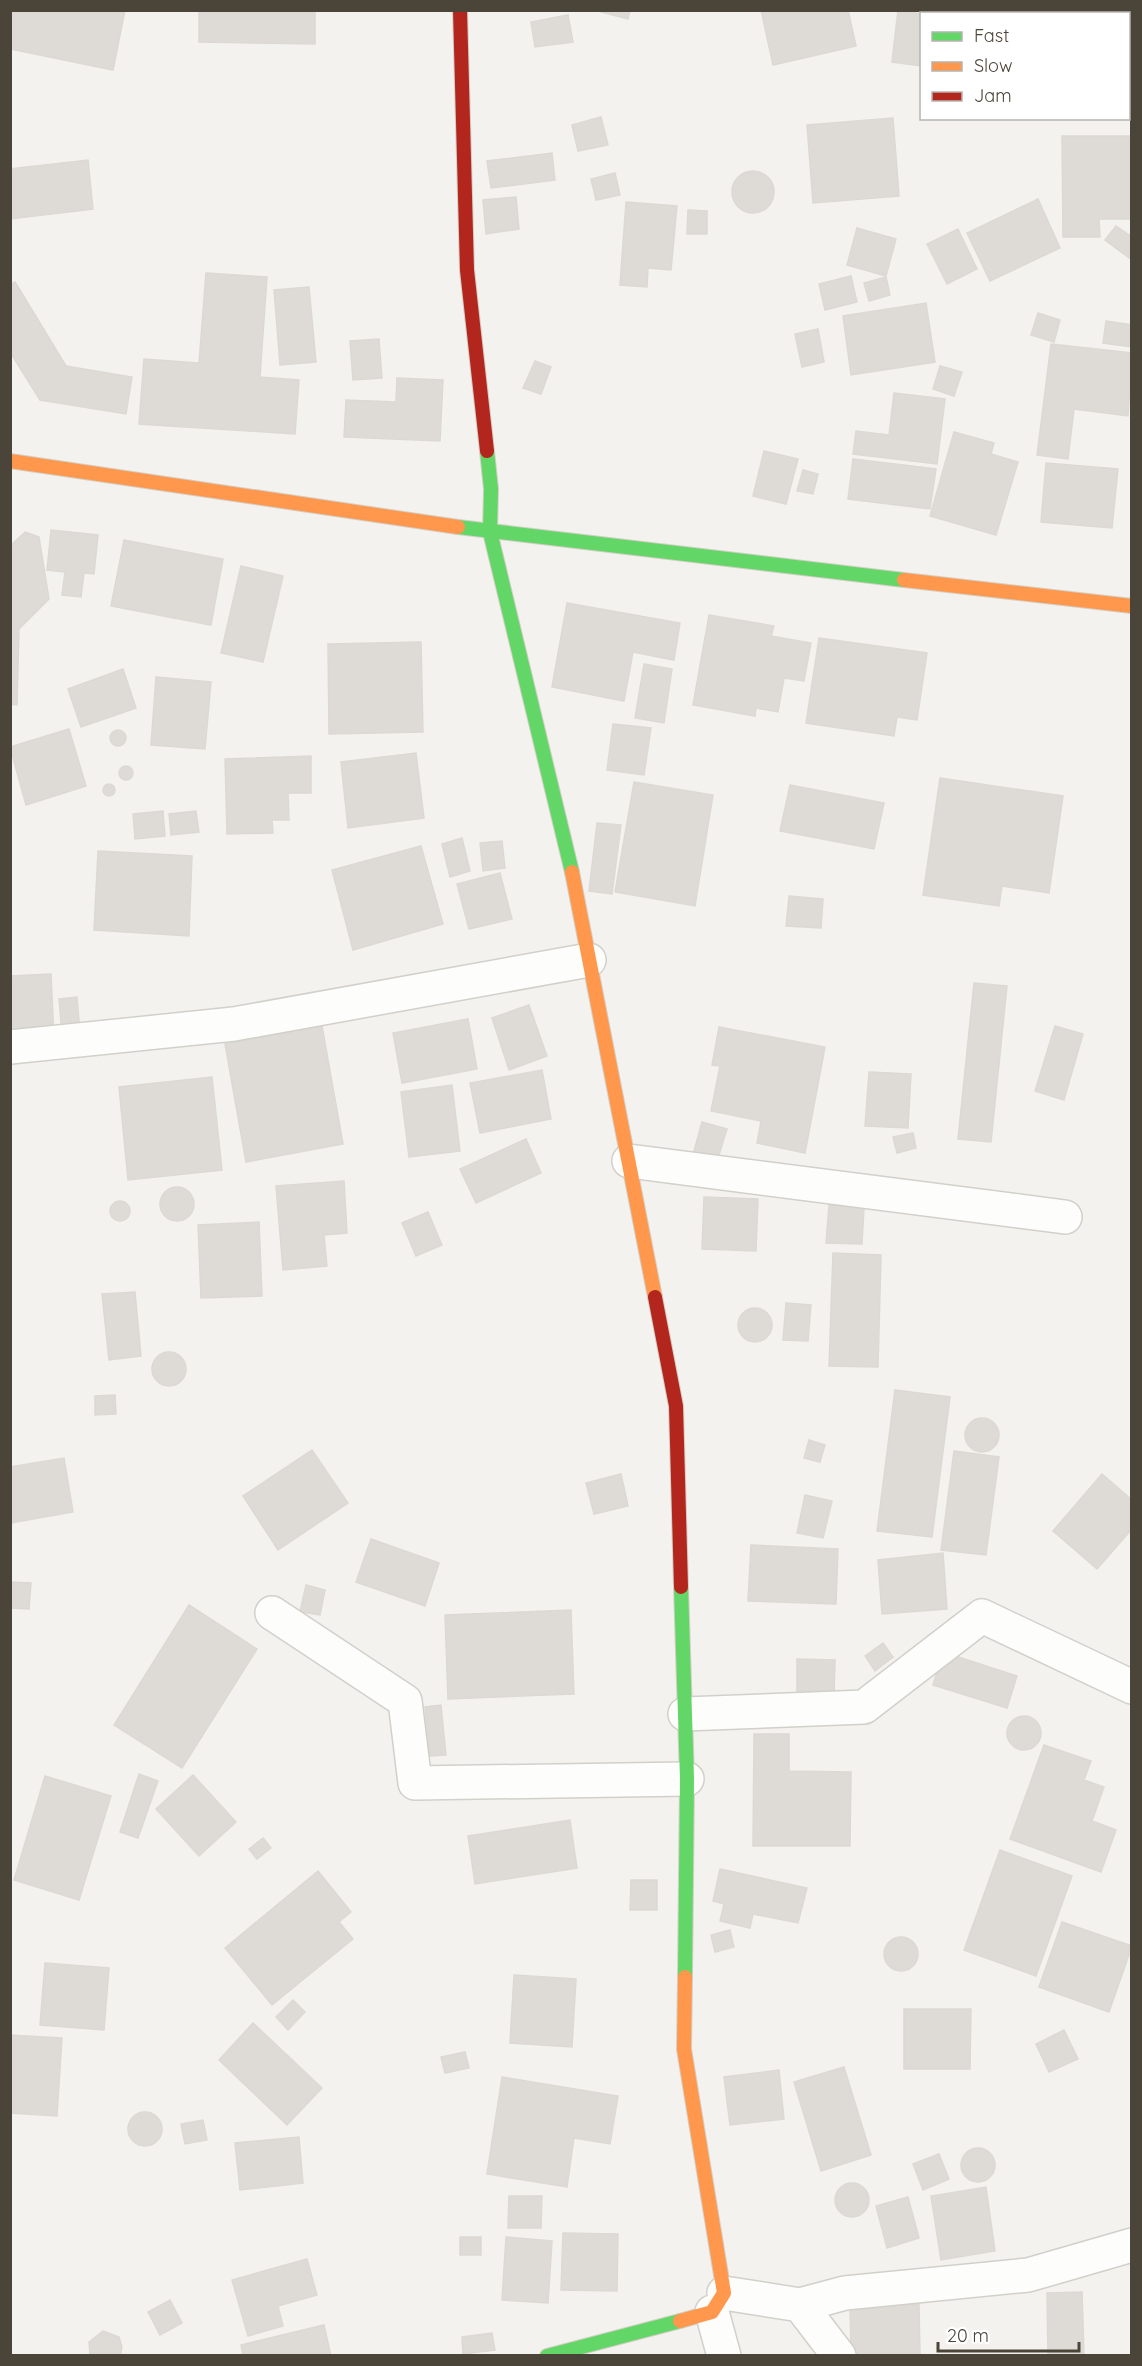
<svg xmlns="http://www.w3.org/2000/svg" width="1142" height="2366" viewBox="0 0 1142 2366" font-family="Quicksand,sans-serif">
<rect width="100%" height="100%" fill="#f4f2ee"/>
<path fill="#dedbd6" stroke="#dcd9d4" stroke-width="1.5" d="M 10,10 L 125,10 L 113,70 L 10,49 Z
M 199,10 L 315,10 L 315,44 L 199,42 Z
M 594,10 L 630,10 L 628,19 Z
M 761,10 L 848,10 L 856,46 L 773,65 Z
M 898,10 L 922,14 L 922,66 L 892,62 Z
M 568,15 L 573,42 L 535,47 L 531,22 Z
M 601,117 L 608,145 L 578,151 L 572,125 Z
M 893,118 L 899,196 L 813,203 L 807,125 Z
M 1062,136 L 1132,136 L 1132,219 L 1099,219 L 1100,237 L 1063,237 Z
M 552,153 L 555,180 L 491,188 L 487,161 Z
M 88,160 L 93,209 L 10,219 L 10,169 Z
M732 192a21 21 0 1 1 42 0a21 21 0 1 1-42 0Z
M 615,173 L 620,195 L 596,200 L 591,179 Z
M 516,197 L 519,229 L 486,234 L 483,200 Z
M 1038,199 L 1060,248 L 990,281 L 967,233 Z
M 626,202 L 677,206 L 671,270 L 648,268 L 647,287 L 620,285 Z
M 688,210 L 707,211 L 707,234 L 687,234 Z
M 1116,226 L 1132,237 L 1132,260 L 1105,240 Z
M 857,228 L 896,239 L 886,276 L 847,265 Z
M 958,229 L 977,269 L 947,284 L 927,244 Z
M 206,273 L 267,277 L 260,377 L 299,380 L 295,434 L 139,424 L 144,359 L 199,363 Z
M 851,276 L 857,302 L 825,310 L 819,284 Z
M 886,277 L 890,295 L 869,301 L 864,283 Z
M 15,282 L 66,366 L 132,377 L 126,414 L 40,400 L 10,352 L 10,285 Z
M 309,287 L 316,362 L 280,365 L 274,290 Z
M 926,303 L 935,362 L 851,375 L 843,316 Z
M 1038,313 L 1060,320 L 1054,342 L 1031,335 Z
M 1106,321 L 1132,325 L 1132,347 L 1103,343 Z
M 818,329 L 824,362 L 802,367 L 795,334 Z
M 379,339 L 382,378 L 353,380 L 350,341 Z
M 1051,344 L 1132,353 L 1128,416 L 1074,409 L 1068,459 L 1037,455 Z
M 535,361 L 551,367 L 541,394 L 523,388 Z
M 940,366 L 962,372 L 954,396 L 933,389 Z
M 397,378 L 443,380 L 440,441 L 344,437 L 346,400 L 396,402 Z
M 894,393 L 945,399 L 937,464 L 853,454 L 856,431 L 889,435 Z
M 954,432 L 994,443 L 991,454 L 1018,462 L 996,535 L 930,516 Z
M 764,451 L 798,459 L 786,504 L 753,496 Z
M 853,459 L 936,469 L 930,509 L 848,499 Z
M 1046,463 L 1118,469 L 1112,528 L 1041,522 Z
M 803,470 L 818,474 L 813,494 L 797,491 Z
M 51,530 L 98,535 L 94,574 L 84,573 L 81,597 L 62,595 L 65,572 L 47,570 Z
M 25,532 L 39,537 L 49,599 L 19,629 L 17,705 L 10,704 L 10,546 Z
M 124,540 L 223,559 L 211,625 L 111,606 Z
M 241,566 L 283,576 L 263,662 L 221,653 Z
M 567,603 L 680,623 L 674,660 L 633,652 L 624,701 L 552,687 Z
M 709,615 L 774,626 L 771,636 L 811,643 L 804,681 L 784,678 L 778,712 L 756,708 L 755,716 L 693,705 Z
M 819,638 L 927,653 L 917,720 L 897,717 L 894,736 L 806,723 Z
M 421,642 L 423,732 L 329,734 L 328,644 Z
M 644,664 L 672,669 L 664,723 L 635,718 Z
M 123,669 L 136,708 L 81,727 L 68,689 Z
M 156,677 L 211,682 L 205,749 L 151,745 Z
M 613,724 L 651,728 L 644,775 L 607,770 Z
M 69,729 L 86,786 L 26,805 L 10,747 Z
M110 738a8 8 0 1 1 16 0a8 8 0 1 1-16 0Z
M 416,753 L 424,818 L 348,828 L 341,762 Z
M 311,756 L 311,793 L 288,793 L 289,820 L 272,820 L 273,833 L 227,834 L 225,759 Z
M119 773a7 7 0 1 1 14 0a7 7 0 1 1-14 0Z
M 940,778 L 1063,796 L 1049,893 L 1002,886 L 999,906 L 923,895 Z
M 634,782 L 713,795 L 695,906 L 615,892 Z
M103 790a6 6 0 1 1 12 0a6 6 0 1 1-12 0Z
M 790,785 L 884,803 L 874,849 L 780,831 Z
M 163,811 L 165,836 L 135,839 L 133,814 Z
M 196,811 L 199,832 L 171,835 L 169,814 Z
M 597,823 L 621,825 L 612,894 L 589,891 Z
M 462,838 L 470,871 L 450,877 L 442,844 Z
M 502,841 L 505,868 L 483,871 L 480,843 Z
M 421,846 L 443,924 L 353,950 L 332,870 Z
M 98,851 L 192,856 L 189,936 L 94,930 Z
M 500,873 L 512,919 L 469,929 L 457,884 Z
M 789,896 L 823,899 L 821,928 L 786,926 Z
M 51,974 L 54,1038 L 10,1039 L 10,976 Z
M 974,983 L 1007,986 L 991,1142 L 958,1139 Z
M 77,997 L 80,1032 L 62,1034 L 59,999 Z
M 529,1005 L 547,1056 L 509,1070 L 492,1018 Z
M 468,1019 L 477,1069 L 402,1083 L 393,1033 Z
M 322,1026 L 343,1144 L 246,1162 L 225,1044 Z
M 1055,1026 L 1083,1034 L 1064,1100 L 1035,1091 Z
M 719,1027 L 825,1047 L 805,1153 L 757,1143 L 761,1121 L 711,1111 L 720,1066 L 712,1065 Z
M 542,1070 L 551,1119 L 480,1133 L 470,1083 Z
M 869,1072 L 911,1074 L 908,1128 L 865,1126 Z
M 212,1077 L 222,1170 L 128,1180 L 119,1087 Z
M 452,1085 L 460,1151 L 409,1157 L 401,1092 Z
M 702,1122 L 727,1129 L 718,1158 L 694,1151 Z
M 913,1133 L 916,1148 L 897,1153 L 893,1137 Z
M 526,1139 L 541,1173 L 476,1203 L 460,1169 Z
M 344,1181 L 347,1233 L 324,1235 L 327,1266 L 283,1270 L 276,1186 Z
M160 1204a17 17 0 1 1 34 0a17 17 0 1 1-34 0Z
M 704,1197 L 758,1199 L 756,1251 L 702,1249 Z
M110 1211a10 10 0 1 1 20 0a10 10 0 1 1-20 0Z
M 829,1205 L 864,1207 L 862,1244 L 826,1243 Z
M 428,1212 L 442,1245 L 416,1256 L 402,1223 Z
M 259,1222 L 262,1296 L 201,1298 L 198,1225 Z
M 833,1253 L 881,1255 L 878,1367 L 829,1366 Z
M 135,1292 L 141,1356 L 109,1360 L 102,1294 Z
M 786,1303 L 811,1305 L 808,1341 L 783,1340 Z
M738 1325a17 17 0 1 1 34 0a17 17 0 1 1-34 0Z
M152 1369a17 17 0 1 1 34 0a17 17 0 1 1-34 0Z
M 895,1390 L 950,1397 L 932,1537 L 877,1531 Z
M 115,1395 L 116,1414 L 95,1415 L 95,1396 Z
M965 1435a17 17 0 1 1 34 0a17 17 0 1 1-34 0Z
M 809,1440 L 825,1445 L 820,1462 L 804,1458 Z
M 312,1450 L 348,1503 L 278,1550 L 243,1496 Z
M 954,1451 L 999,1457 L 986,1555 L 941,1550 Z
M 64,1458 L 73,1512 L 10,1523 L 10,1467 Z
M 621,1474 L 628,1506 L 594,1514 L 586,1483 Z
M 1102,1474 L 1132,1500 L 1132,1529 L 1097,1569 L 1053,1531 Z
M 805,1495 L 832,1501 L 823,1538 L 797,1533 Z
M 371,1539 L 439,1563 L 425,1606 L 356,1582 Z
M 751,1545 L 838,1549 L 836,1604 L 748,1601 Z
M 943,1553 L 947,1609 L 882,1614 L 878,1560 Z
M 10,1582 L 31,1583 L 29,1609 L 10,1608 Z
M 306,1585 L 325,1590 L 320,1615 L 300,1612 Z
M 189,1605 L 257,1649 L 182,1768 L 114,1725 Z
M 571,1610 L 574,1694 L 448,1699 L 445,1615 Z
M 883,1643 L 893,1657 L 875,1671 L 865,1656 Z
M 943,1652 L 1017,1676 L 1007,1708 L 933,1685 Z
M 797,1659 L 835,1660 L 834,1696 L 797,1695 Z
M 441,1705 L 446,1755 L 430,1756 L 425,1707 Z
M1007 1733a17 17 0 1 1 34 0a17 17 0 1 1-34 0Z
M 754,1734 L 789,1734 L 789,1771 L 851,1772 L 850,1846 L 753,1846 Z
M 1044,1745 L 1091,1761 L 1084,1780 L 1104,1787 L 1092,1821 L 1116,1830 L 1101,1872 L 1010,1839 Z
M 139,1774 L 158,1781 L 138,1838 L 120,1832 Z
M 193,1775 L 236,1822 L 199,1856 L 156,1809 Z
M 45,1776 L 111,1796 L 79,1900 L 14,1880 Z
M 570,1820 L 577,1868 L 475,1884 L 468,1836 Z
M 263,1838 L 271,1848 L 257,1859 L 249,1849 Z
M 1000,1850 L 1072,1876 L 1036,1976 L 964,1950 Z
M 720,1869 L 807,1888 L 798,1923 L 753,1914 L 750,1928 L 720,1921 L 724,1904 L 713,1901 Z
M 318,1871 L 351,1912 L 339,1922 L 353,1939 L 272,2005 L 225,1948 Z
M 631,1880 L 657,1880 L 657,1910 L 630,1910 Z
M 1062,1922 L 1132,1946 L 1109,2012 L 1039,1987 Z
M 730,1930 L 734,1947 L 715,1952 L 711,1935 Z
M884 1954a17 17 0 1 1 34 0a17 17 0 1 1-34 0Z
M 45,1963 L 109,1968 L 104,2030 L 40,2025 Z
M 514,1975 L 576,1979 L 572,2047 L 510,2043 Z
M 293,2000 L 305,2012 L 288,2030 L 276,2017 Z
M 904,2009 L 971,2009 L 970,2069 L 904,2069 Z
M 253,2023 L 322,2088 L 287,2125 L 219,2060 Z
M 1064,2030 L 1078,2059 L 1049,2072 L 1036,2044 Z
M 10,2035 L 62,2038 L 57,2116 L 10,2113 Z
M 465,2052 L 469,2068 L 445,2073 L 441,2057 Z
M 844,2067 L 871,2155 L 821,2171 L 794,2082 Z
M 779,2070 L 784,2119 L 730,2125 L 724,2077 Z
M 502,2077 L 618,2096 L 610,2144 L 574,2138 L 567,2187 L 487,2174 Z
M128 2129a17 17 0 1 1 34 0a17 17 0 1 1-34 0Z
M 203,2120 L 207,2140 L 185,2144 L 181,2124 Z
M 299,2137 L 303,2183 L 240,2190 L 235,2143 Z
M961 2165a17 17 0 1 1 34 0a17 17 0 1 1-34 0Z
M 939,2154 L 949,2179 L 923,2190 L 913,2164 Z
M835 2200a17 17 0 1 1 34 0a17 17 0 1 1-34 0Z
M 986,2187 L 995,2251 L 941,2260 L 931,2196 Z
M 509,2196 L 542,2196 L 541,2228 L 508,2228 Z
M 908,2197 L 919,2238 L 887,2248 L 876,2206 Z
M 563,2233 L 618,2234 L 617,2291 L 561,2290 Z
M 460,2237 L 481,2237 L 481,2255 L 460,2255 Z
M 506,2237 L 552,2241 L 548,2303 L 502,2300 Z
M 307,2259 L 317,2295 L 278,2306 L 283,2326 L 248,2336 L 232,2280 Z
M 1082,2292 L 1084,2356 L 1048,2356 L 1047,2293 Z
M 170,2300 L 182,2323 L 160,2335 L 148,2312 Z
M 919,2304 L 920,2356 L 851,2356 L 850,2305 Z
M 324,2325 L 331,2356 L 243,2356 L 241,2345 Z
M 103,2331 L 119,2337 L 122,2347 L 120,2356 L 90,2356 L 89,2342 Z
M 492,2333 L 495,2350 L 463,2354 L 462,2337 Z"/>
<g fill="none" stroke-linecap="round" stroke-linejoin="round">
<defs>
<path id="street" d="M 10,1047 L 234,1024 L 589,960
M 629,1161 L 1065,1217
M 272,1613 L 405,1701 L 415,1783 L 687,1779
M 685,1714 L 864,1707 L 982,1616 L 1132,1687
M 724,2293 L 800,2305 L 845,2293 L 1028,2275 L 1132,2245
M 800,2305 L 839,2356
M 712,2312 L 724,2356"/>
<path id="fast" d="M 487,451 L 491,489 L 490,532 L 572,872
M 458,527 L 904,580
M 681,1587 L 687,1779 L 685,1977
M 547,2356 L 680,2321"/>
<path id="slow" d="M 10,461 L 458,527
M 904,580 L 1132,606
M 572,872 L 655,1297
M 680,2321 L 712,2312 L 724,2293 L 684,2049 L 685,1977"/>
<path id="jam" d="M 460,10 L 467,270 L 487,451
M 655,1297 L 676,1406 L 681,1587"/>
</defs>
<use href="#street" stroke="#d2d0cb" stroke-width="36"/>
<use href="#fast" stroke="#d3cfc5" stroke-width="16"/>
<use href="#slow" stroke="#d3cfc5" stroke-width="16"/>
<use href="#jam" stroke="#d3cfc5" stroke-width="16"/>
<use href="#street" stroke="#fdfdfc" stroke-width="33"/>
<use href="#fast" stroke="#63d668" stroke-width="14"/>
<use href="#slow" stroke="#ff974d" stroke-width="14"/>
<use href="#jam" stroke="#b3261e" stroke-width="14"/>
</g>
<rect width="1142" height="2366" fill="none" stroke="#4b4439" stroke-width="24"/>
<rect x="920" y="12" width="210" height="108" fill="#ffffff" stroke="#b7b4b0" stroke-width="1.5"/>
<rect x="932" y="32" width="30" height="9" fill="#63d668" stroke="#b7b4b0" stroke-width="1.5"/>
<text x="974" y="42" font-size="18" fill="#4b4439">Fast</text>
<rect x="932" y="62" width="30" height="9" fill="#ff974d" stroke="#b7b4b0" stroke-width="1.5"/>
<text x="974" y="72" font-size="18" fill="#4b4439">Slow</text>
<rect x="932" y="92" width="30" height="9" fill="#b3261e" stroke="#b7b4b0" stroke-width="1.5"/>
<text x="974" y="102" font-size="18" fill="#4b4439">Jam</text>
<path d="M938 2342v9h141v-9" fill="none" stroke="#4b4439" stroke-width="3"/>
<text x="947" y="2342" font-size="18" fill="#4b4439" stroke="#ffffff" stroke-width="4.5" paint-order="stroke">20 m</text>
</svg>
